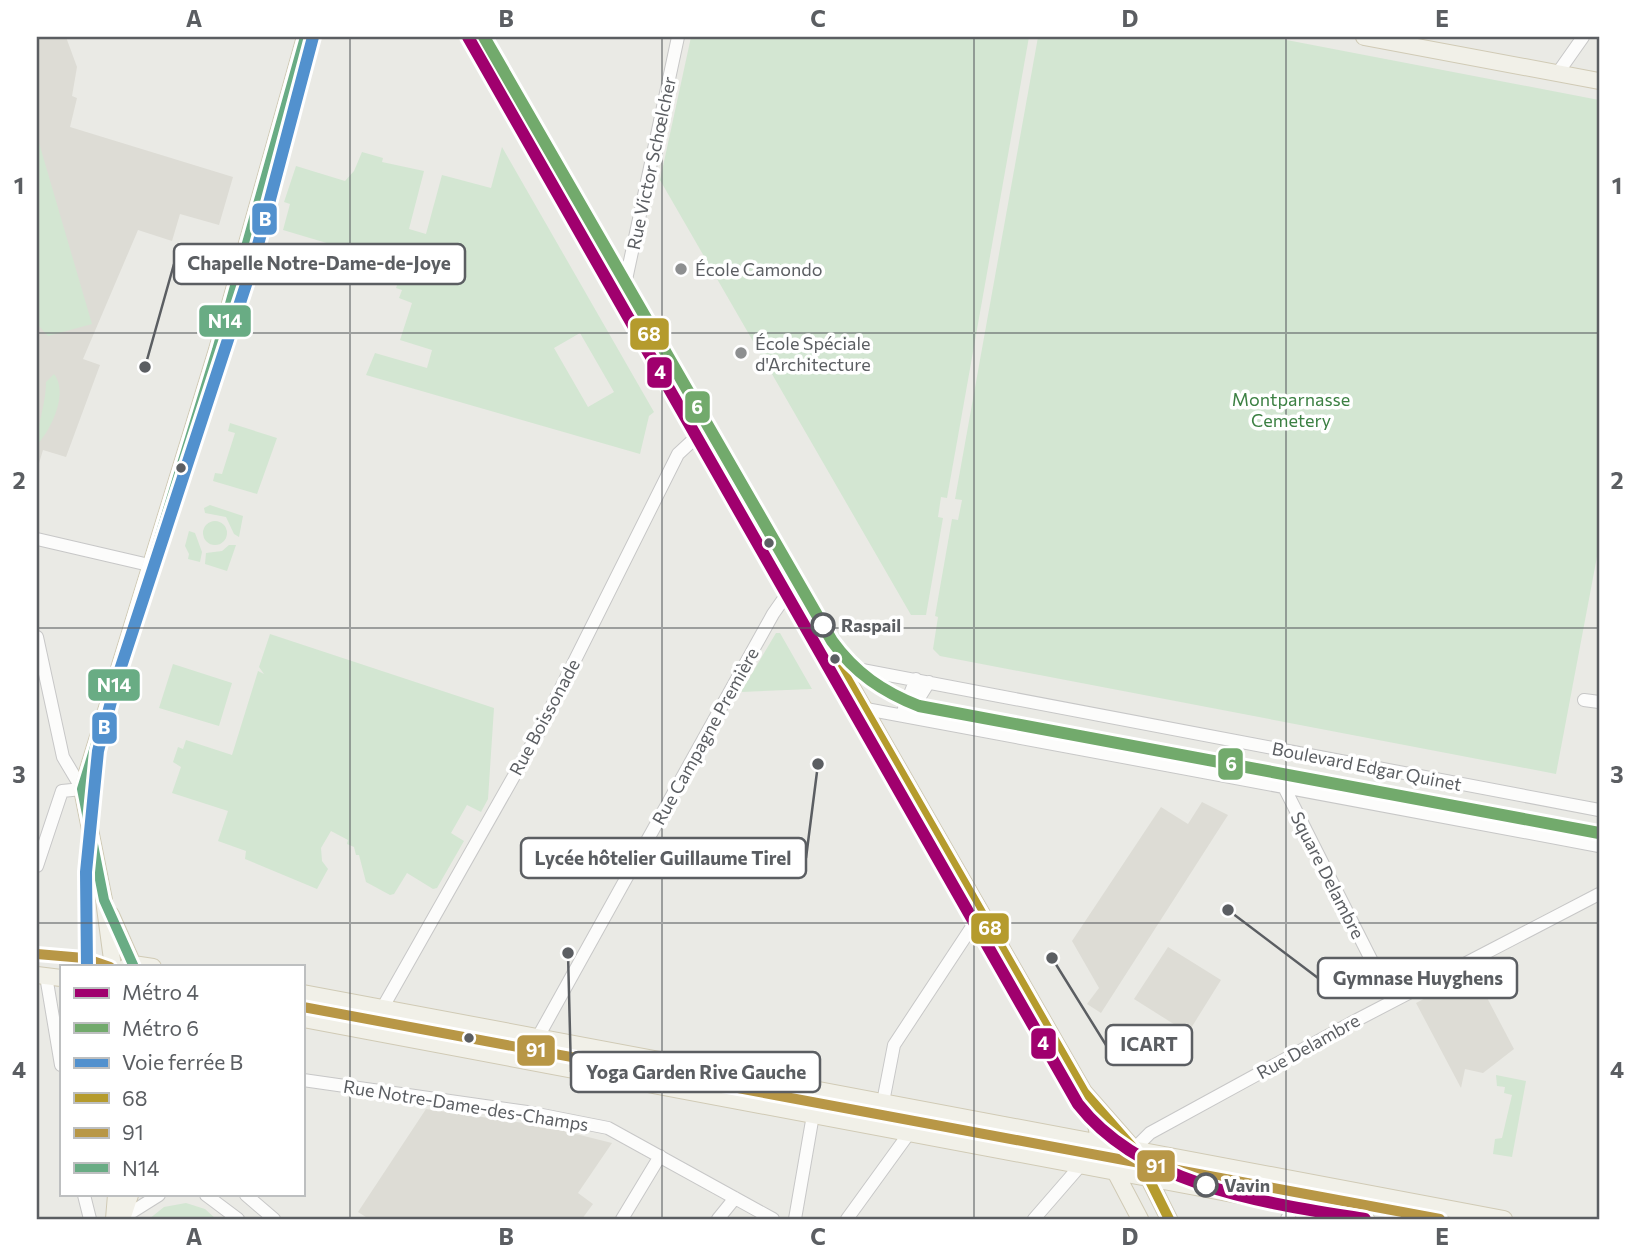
<svg xmlns="http://www.w3.org/2000/svg" width="1636" height="1256" viewBox="0 0 1636 1256" font-family="Commissioner,sans-serif">
<rect width="100%" height="100%" fill="#eaeae5"/>
<path fill="#dddcd5" d="M 37,37 L 66,37 L 77,67 L 72,96 L 77,98 L 70,127 L 233,177 L 219,225 L 180,214 L 172,241 L 138,230 L 83,359 L 100,365 L 66,457 L 43,450 L 37,470 Z
M 1202,802 L 1228,815 L 1101,1013 L 1087,1004 L 1099,988 L 1072,941 L 1161,807 L 1188,824 Z
M 1168,947 L 1221,980 L 1188,1033 L 1134,999 Z
M 1474,973 L 1514,1049 L 1483,1073 L 1465,1069 L 1461,1088 L 1416,1003 Z
M 426,1109 L 544,1126 L 612,1143 L 578,1193 L 593,1204 L 582,1219 L 369,1219 L 358,1212 Z"/>
<path fill="#d3e6d2" fill-rule="evenodd" d="M 691,37 L 1029,37 L 947,498 L 941,497 L 938,517 L 943,518 L 926,615 L 911,615 L 660,180 Z
M 1038,37 L 1271,37 L 1599,100 L 1599,546 L 1556,774 L 940,656 L 933,649 L 938,617 L 935,616 L 952,519 L 958,520 L 962,500 L 955,499 Z
M 37,136 L 92,324 L 48,336 L 37,324 Z
M 502,147 L 654,412 L 649,416 L 640,454 L 366,375 L 375,353 L 427,368 L 432,350 L 400,340 L 412,303 L 399,298 L 402,290 L 396,288 L 404,266 L 283,230 L 290,204 L 284,202 L 296,166 L 345,181 L 354,171 L 362,152 L 383,158 L 382,162 L 424,171 L 409,229 L 426,234 L 442,175 L 491,188 ZM 580,333 L 614,392 L 588,407 L 554,348 Z
M 54,374 C 69,393 51,430 37,445 C 37,423 46,405 46,382 Z
M 230,423 L 277,438 L 257,494 L 213,481 L 215,473 L 222,474 L 235,433 L 228,431 Z
M 210,505 L 243,516 L 239,537 L 234,534 L 226,517 L 205,513 L 204,508 Z
M203 533a12 12 0 1 1 24 0a12 12 0 1 1-24 0Z
M 189,531 L 195,533 L 202,552 L 200,562 L 188,559 L 189,554 L 185,546 Z
M 229,545 L 236,545 L 227,571 L 205,564 L 206,553 L 222,551 Z
M 776,633 L 780,633 L 812,689 L 741,692 Z
M 270,634 L 494,708 L 488,799 L 481,812 L 467,805 L 451,833 L 464,841 L 437,888 L 433,889 L 407,873 L 394,894 L 390,895 L 366,882 L 359,855 L 356,855 L 354,847 L 347,844 L 348,840 L 331,831 L 321,848 L 322,861 L 328,869 L 317,889 L 245,859 L 246,851 L 218,841 L 228,811 L 172,793 L 181,767 L 173,762 L 178,747 L 183,749 L 186,740 L 232,755 L 258,671 L 264,674 L 259,667 Z
M 173,664 L 232,683 L 219,726 L 159,708 Z
M 1496,1075 L 1526,1081 L 1512,1157 L 1493,1154 L 1495,1139 L 1502,1138 L 1512,1095 L 1504,1093 L 1505,1087 L 1497,1086 Z
M 186,1203 L 205,1209 L 216,1219 L 149,1219 L 164,1207 Z"/>
<g fill="none" stroke-linecap="round" stroke-linejoin="round">
<defs>
<path id="minor" d="M 1557,74 L 1583,37
M 624,289 L 678,37
M 37,539 L 149,565
M 37,637 L 63,757 L 82,789 L 62,791 L 37,866
M 841,666 L 1599,810
M 1584,700 L 1599,702
M 866,709 L 1599,846
M 902,714 L 916,679
M 922,717 L 919,698 L 929,682
M 1284,787 L 1392,1001
M 46,976 L 61,1065
M 383,1007 L 540,730 L 678,454 L 705,429
M 538,1037 L 773,614 L 794,584
M 303,1080 L 527,1112 L 608,1128 L 773,1219
M 883,1102 L 894,1045 L 981,913
M 1134,1149 L 1150,1133 L 1353,1022 L 1599,894
M 84,1195 L 90,1219
M 206,1195 L 238,1219
M 246,1195 L 274,1219
M 124,1217 L 159,1195
M 622,1219 L 660,1156
M 718,1219 L 735,1198
M 795,1219 L 813,1115
M 847,1219 L 910,1132
M 1034,1219 L 1100,1143
M 1287,1219 L 1294,1205"/>
<path id="major" d="M 479,37 L 1084,1092 L 1134,1149 L 1169,1219
M 1364,37 L 1599,81
M 111,915 L 134,967
M 113,967 L 104,900 L 82,789 L 217,350 L 305,37
M 126,967 L 133,964 L 153,967
M 37,975 L 61,978
M 303,993 L 1504,1219
M 303,1019 L 1366,1219
M 1091,1103 L 1100,1143 L 1140,1219
M 114,1219 L 116,1195
M 122,1219 L 130,1195"/>
</defs>
<use href="#minor" stroke="#c7c7c7" stroke-width="14"/>
<use href="#major" stroke="#d0cab5" stroke-width="18"/>
<use href="#minor" stroke="#fcfcfb" stroke-width="12"/>
<use href="#major" stroke="#f1f0e8" stroke-width="16"/>
<defs>
<path id="bus-1" d="M 479,37 L 1084,1092 L 1134,1149 L 1169,1219"/>
<path id="bus-2" d="M 37,954 L 84,958 L 110,967
M 303,1007 L 1440,1219"/>
<path id="bus-3" d="M 134,967 L 104,900 L 82,789 L 217,350 L 305,37"/>
</defs>
<use href="#bus-1" stroke="#fff" stroke-width="16"/>
<use href="#bus-2" stroke="#fff" stroke-width="16"/>
<use href="#bus-3" stroke="#fff" stroke-width="16"/>
<use href="#bus-1" stroke="#b59b2d" stroke-width="10"/>
<use href="#bus-2" stroke="#b89746" stroke-width="10"/>
<use href="#bus-3" stroke="#69ac84" stroke-width="10"/>
<defs>
<path id="rail-1" d="M 87,967 L 86,872 L 98,751 L 117,679 L 254,260 L 313,37"/>
</defs>
<use href="#rail-1" stroke="#fff" stroke-width="18"/>
<use href="#rail-1" stroke="#5291ce" stroke-width="12"/>
<defs>
<path id="metro-1" d="M 468,37 L 1078,1104 C 1143,1187 1267,1203 1365,1219"/>
<path id="metro-2" d="M 484,37 L 832,641 C 855,673 883,692 919,706 L 1599,833"/>
</defs>
<use href="#metro-1" stroke="#fff" stroke-width="18"/>
<use href="#metro-2" stroke="#fff" stroke-width="18"/>
<use href="#metro-1" stroke="#a0006e" stroke-width="12"/>
<use href="#metro-2" stroke="#72aa6c" stroke-width="12"/>
</g>
<path fill="none" stroke="#5b5e62" stroke-width="2" stroke-opacity="0.55" d="M 350,37 L 350,1219M 662,37 L 662,1219M 974,37 L 974,1219M 1286,37 L 1286,1219M 37,333 L 1599,333M 37,628 L 1599,628M 37,923 L 1599,923"/>
<g fill="#8d8f90" stroke="#fff" stroke-width="2.5">
<circle cx="681" cy="269" r="7"/>
<circle cx="741" cy="353" r="7"/>
</g>
<g fill="#5b5e62" stroke="#fff" stroke-width="2.5">
<circle cx="181" cy="468" r="6"/>
<circle cx="769" cy="543" r="6"/>
<circle cx="835" cy="659" r="6"/>
<circle cx="469" cy="1038" r="6"/>
</g>
<g fill="#fff" stroke="#5b5e62" stroke-width="3.5">
<circle cx="823" cy="625" r="11"/>
<circle cx="1206" cy="1185" r="11"/>
</g>
<g text-anchor="middle" dominant-baseline="central" stroke-width="7" stroke-linejoin="round" paint-order="stroke">
<g font-size="18" fill="#5b5e62" stroke="#fff">
<text transform="translate(651 163) rotate(-78)">Rue Victor Schœlcher</text>
<text transform="translate(544 717) rotate(-62)">Rue Boissonade</text>
<text transform="translate(705 736) rotate(-61)">Rue Campagne Première</text>
<text transform="translate(1367 766) rotate(11)">Boulevard Edgar Quinet</text>
<text transform="translate(1328 875) rotate(63)">Square Delambre</text>
<text transform="translate(1308 1046) rotate(-29)">Rue Delambre</text>
<text transform="translate(466 1105) rotate(9)">Rue Notre-Dame-des-Champs</text>
</g>
<g font-size="18" fill="#5b5e62" stroke="#fff" text-anchor="start">
<text x="695" y="269">École Camondo</text>
<text x="755" y="343">École Spéciale<tspan x="755" dy="21">d'Architecture</tspan></text>
</g>
<g font-size="18" fill="#3c8043" stroke="#fff">
<text x="1291" y="399">Montparnasse<tspan x="1291" dy="21">Cemetery</tspan></text>
</g>
<g font-size="18" font-weight="bold" fill="#5b5e62" stroke="#fff" text-anchor="start">
<text x="841" y="625">Raspail</text>
<text x="1224" y="1185">Vavin</text>
</g>
</g>
<path fill="none" stroke="#5b5e62" stroke-width="2.5" d="M145 367L174 264M818 764L806 858M1228 910L1318 978M1052 958L1106 1045M568 953L571 1072"/>
<g fill="#5b5e62" stroke="#fff" stroke-width="2.5">
<circle cx="145" cy="367" r="7"/>
<circle cx="818" cy="764" r="7"/>
<circle cx="1228" cy="910" r="7"/>
<circle cx="1052" cy="958" r="7"/>
<circle cx="568" cy="953" r="7"/>
</g>
<g fill="#fff" stroke="#5b5e62" stroke-width="2.5">
<rect x="174" y="244" width="291" height="40" rx="7"/>
<rect x="521" y="838" width="285" height="40" rx="7"/>
<rect x="1318" y="958" width="199" height="40" rx="7"/>
<rect x="1106" y="1025" width="86" height="40" rx="7"/>
<rect x="571" y="1052" width="249" height="40" rx="7"/>
</g>
<g font-size="19" text-anchor="middle" font-weight="bold" fill="#5b5e62">
<text x="319" y="270">Chapelle Notre-Dame-de-Joye</text>
<text x="663" y="865">Lycée hôtelier Guillaume Tirel</text>
<text x="1418" y="985">Gymnase Huyghens</text>
<text x="1149" y="1051">ICART</text>
<text x="696" y="1079">Yoga Garden Rive Gauche</text>
</g>
<g stroke="#fff" stroke-width="2.5">
<rect x="251" y="202" width="27" height="34" rx="7" fill="#5291ce"/>
<rect x="198" y="304" width="54" height="34" rx="7" fill="#69ac84"/>
<rect x="629" y="317" width="41" height="34" rx="7" fill="#b59b2d"/>
<rect x="646" y="356" width="27" height="33" rx="7" fill="#a0006e"/>
<rect x="684" y="390" width="27" height="34" rx="7" fill="#72aa6c"/>
<rect x="87" y="668" width="54" height="34" rx="7" fill="#69ac84"/>
<rect x="91" y="711" width="27" height="34" rx="7" fill="#5291ce"/>
<rect x="1217" y="747" width="27" height="34" rx="7" fill="#72aa6c"/>
<rect x="970" y="912" width="40" height="33" rx="7" fill="#b59b2d"/>
<rect x="1030" y="1027" width="27" height="33" rx="7" fill="#a0006e"/>
<rect x="516" y="1034" width="40" height="33" rx="7" fill="#b89746"/>
<rect x="1136" y="1149" width="40" height="34" rx="7" fill="#b89746"/>
</g>
<g font-size="19" text-anchor="middle" font-weight="bold" fill="#fff">
<text x="265" y="226">B</text>
<text x="225" y="328">N14</text>
<text x="649" y="341">68</text>
<text x="660" y="379">4</text>
<text x="697" y="414">6</text>
<text x="114" y="692">N14</text>
<text x="104" y="734">B</text>
<text x="1231" y="771">6</text>
<text x="990" y="935">68</text>
<text x="1043" y="1050">4</text>
<text x="536" y="1057">91</text>
<text x="1156" y="1173">91</text>
</g>
<rect width="1636" height="1256" fill="none" stroke="#ffffff" stroke-width="77"/>
<rect x="60" y="965" width="245" height="231" fill="#ffffff" stroke="#bdbfc0" stroke-width="2"/>
<rect x="74" y="988" width="35" height="10" fill="#a0006e" stroke="#bdbfc0" stroke-width="2"/>
<text x="122" y="1000" font-size="21" fill="#5b5e62">Métro 4</text>
<rect x="74" y="1023" width="35" height="10" fill="#72aa6c" stroke="#bdbfc0" stroke-width="2"/>
<text x="122" y="1036" font-size="21" fill="#5b5e62">Métro 6</text>
<rect x="74" y="1058" width="35" height="10" fill="#5291ce" stroke="#bdbfc0" stroke-width="2"/>
<text x="122" y="1070" font-size="21" fill="#5b5e62">Voie ferrée B</text>
<rect x="74" y="1093" width="35" height="10" fill="#b59b2d" stroke="#bdbfc0" stroke-width="2"/>
<text x="122" y="1106" font-size="21" fill="#5b5e62">68</text>
<rect x="74" y="1128" width="35" height="10" fill="#b89746" stroke="#bdbfc0" stroke-width="2"/>
<text x="122" y="1140" font-size="21" fill="#5b5e62">91</text>
<rect x="74" y="1163" width="35" height="10" fill="#69ac84" stroke="#bdbfc0" stroke-width="2"/>
<text x="122" y="1176" font-size="21" fill="#5b5e62">N14</text>
<rect x="38" y="38" width="1560" height="1180" fill="none" stroke="#5b5e62" stroke-width="2.5"/>
<g font-size="23" text-anchor="middle" font-weight="bold" fill="#5b5e62">
<text x="194" y="27">A</text>
<text x="506" y="27">B</text>
<text x="818" y="27">C</text>
<text x="1130" y="27">D</text>
<text x="1442" y="27">E</text>
<text x="19" y="194">1</text>
<text x="1617" y="194">1</text>
<text x="19" y="489">2</text>
<text x="1617" y="489">2</text>
<text x="19" y="783">3</text>
<text x="1617" y="783">3</text>
<text x="19" y="1078">4</text>
<text x="1617" y="1078">4</text>
<text x="194" y="1245">A</text>
<text x="506" y="1245">B</text>
<text x="818" y="1245">C</text>
<text x="1130" y="1245">D</text>
<text x="1442" y="1245">E</text>
</g>
</svg>
